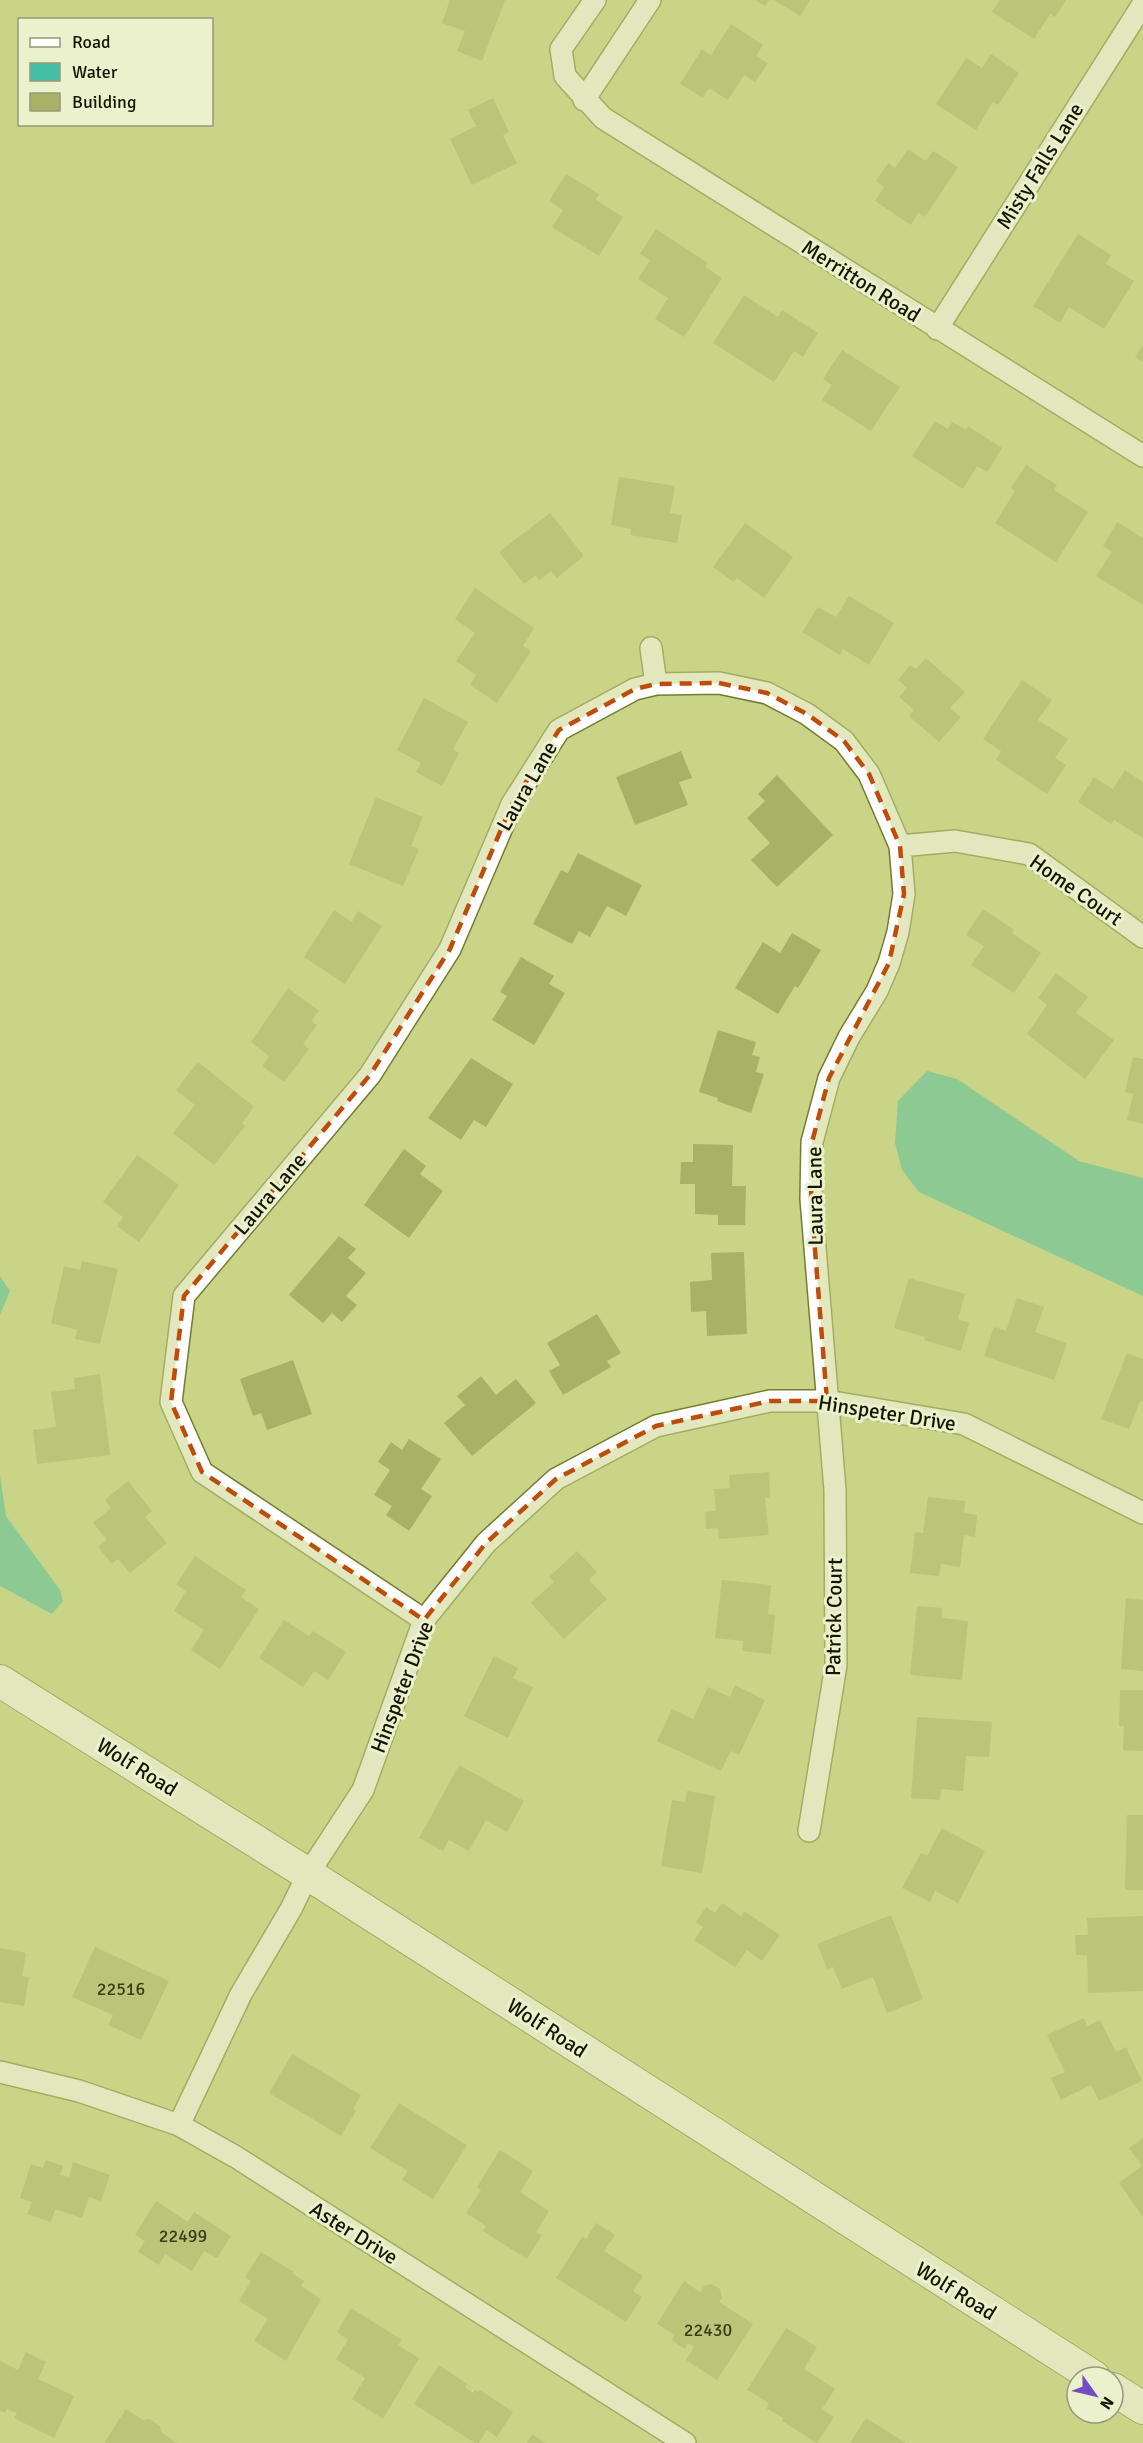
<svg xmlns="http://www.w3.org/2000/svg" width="1143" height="2443" viewBox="0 0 1143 2443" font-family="Signika,sans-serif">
<rect width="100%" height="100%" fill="#cad487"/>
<path fill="#43bfa3" d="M 927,1071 L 957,1079 L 1079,1161 L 1143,1178 L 1143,1296 L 919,1192 L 902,1170 L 895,1143 L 898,1101 Z
M 0,1276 L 10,1291 L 0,1315 Z
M 0,1475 L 6,1516 L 60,1590 L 63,1601 L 52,1614 L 0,1586 Z"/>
<path fill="#a8b266" d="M 450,0 L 505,0 L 482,61 L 457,51 L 465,31 L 442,23 Z
M 755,0 L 769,0 L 765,6 Z
M 774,0 L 810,0 L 800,16 Z
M 1000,0 L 1066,0 L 1055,17 L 1050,14 L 1034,39 L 992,12 Z
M 731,24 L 763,45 L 756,56 L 768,63 L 755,82 L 744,75 L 728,100 L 709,88 L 703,98 L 680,84 L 702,49 L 711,55 Z
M 991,54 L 1019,73 L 998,105 L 993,102 L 976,130 L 936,104 L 966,58 L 982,68 Z
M 493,98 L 509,132 L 503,135 L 517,163 L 472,185 L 450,139 L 476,126 L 468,110 Z
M 908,149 L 926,161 L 933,151 L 958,167 L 925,217 L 918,213 L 911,225 L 875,201 L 884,187 L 876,181 L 888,163 L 895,168 Z
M 566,174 L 599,194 L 596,200 L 623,217 L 599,256 L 552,227 L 563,210 L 549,201 Z
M 656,229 L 708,263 L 705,267 L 722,278 L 684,337 L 655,319 L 668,298 L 638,279 L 650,260 L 640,254 Z
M 1078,234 L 1111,255 L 1106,264 L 1134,281 L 1104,329 L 1069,307 L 1060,323 L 1033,306 Z
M 744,295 L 778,317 L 782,310 L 818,333 L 803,357 L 794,351 L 774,382 L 713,343 Z
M 1143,345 L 1143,362 L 1135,357 Z
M 842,350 L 900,387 L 871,431 L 822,400 L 832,385 L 823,379 Z
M 935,421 L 948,429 L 952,422 L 966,430 L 968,426 L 1002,448 L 987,472 L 977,466 L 963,489 L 912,456 Z
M 1026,465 L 1057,485 L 1054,490 L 1088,512 L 1056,562 L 995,523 L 1015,491 L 1011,488 Z
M 619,477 L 675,486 L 670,513 L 682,515 L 677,543 L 630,535 L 631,529 L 611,525 Z
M 550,513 L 584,556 L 557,578 L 551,571 L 539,580 L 536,575 L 524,584 L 499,552 Z
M 1117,522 L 1143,538 L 1143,605 L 1096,576 L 1112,552 L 1103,546 Z
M 745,523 L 793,557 L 764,598 L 737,578 L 734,582 L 713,567 Z
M 475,588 L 534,628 L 523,646 L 531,651 L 497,703 L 470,685 L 476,675 L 456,661 L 475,633 L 455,619 Z
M 849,596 L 894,623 L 869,665 L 843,649 L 840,655 L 802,632 L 818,607 L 836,617 Z
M 926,658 L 965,692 L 950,708 L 961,717 L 939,742 L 909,716 L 914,710 L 899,697 L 907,688 L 898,680 L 910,665 L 916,669 Z
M 1022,680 L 1052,700 L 1038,720 L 1068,739 L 1055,758 L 1066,765 L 1047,794 L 996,760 L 1001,751 L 983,739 Z
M 424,698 L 468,722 L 453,749 L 459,753 L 442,786 L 416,772 L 421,763 L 397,750 Z
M 681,751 L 692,778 L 679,782 L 688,805 L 635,825 L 616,777 Z
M 1125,770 L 1143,782 L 1143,838 L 1114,820 L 1111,824 L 1078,802 L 1094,777 L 1113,789 Z
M 777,775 L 833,835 L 777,887 L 751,860 L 770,843 L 747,818 L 765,801 L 758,794 Z
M 376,797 L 423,817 L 411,846 L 419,849 L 403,886 L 349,864 Z
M 578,853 L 642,885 L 626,916 L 607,906 L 590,937 L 579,931 L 572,944 L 533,924 L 561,870 L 568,873 Z
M 983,909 L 1014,930 L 1012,933 L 1041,953 L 1014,993 L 971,965 L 984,946 L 966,935 Z
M 334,910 L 352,922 L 358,911 L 382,926 L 345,984 L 304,957 Z
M 792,933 L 821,950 L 798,988 L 795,986 L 778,1014 L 735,988 L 763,942 L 780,953 Z
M 521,957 L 554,976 L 549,984 L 565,993 L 534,1045 L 492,1020 L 507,996 L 500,992 Z
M 1056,973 L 1088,997 L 1076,1013 L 1114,1040 L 1085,1079 L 1027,1034 L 1047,1005 L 1038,998 Z
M 288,988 L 319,1011 L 311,1021 L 317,1025 L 303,1044 L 309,1049 L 284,1082 L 262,1066 L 269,1056 L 251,1042 Z
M 718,1030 L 756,1042 L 752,1055 L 760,1057 L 756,1072 L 764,1074 L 751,1113 L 717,1101 L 718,1098 L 699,1092 Z
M 1133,1057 L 1143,1059 L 1143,1124 L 1127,1120 L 1133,1094 L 1125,1092 Z
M 471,1058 L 513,1084 L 486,1127 L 474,1120 L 461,1140 L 428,1118 Z
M 198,1062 L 254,1107 L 242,1123 L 245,1126 L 214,1165 L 173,1133 L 195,1105 L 176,1090 Z
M 693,1144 L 733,1145 L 732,1186 L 746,1186 L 745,1225 L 718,1225 L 718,1215 L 695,1214 L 695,1184 L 680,1184 L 681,1162 L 693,1162 Z
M 404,1149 L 426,1166 L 420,1174 L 443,1191 L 409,1238 L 364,1205 Z
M 137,1155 L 179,1185 L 139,1242 L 117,1226 L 123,1217 L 103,1202 Z
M 339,1236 L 356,1249 L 348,1258 L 366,1273 L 346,1296 L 357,1305 L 342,1322 L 332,1313 L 323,1323 L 289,1295 Z
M 744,1252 L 747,1334 L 707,1336 L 706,1311 L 691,1312 L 690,1282 L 712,1280 L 711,1253 Z
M 82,1261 L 118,1269 L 100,1344 L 75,1339 L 77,1330 L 51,1323 L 64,1266 L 80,1270 Z
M 909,1278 L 965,1294 L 958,1319 L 969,1323 L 961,1351 L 924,1340 L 925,1337 L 894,1328 Z
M 1017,1298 L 1044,1307 L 1035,1332 L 1067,1343 L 1054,1380 L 984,1356 L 994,1327 L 1006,1331 Z
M 597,1314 L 621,1353 L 607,1361 L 611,1367 L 563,1395 L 549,1371 L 560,1365 L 547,1343 Z
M 1127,1353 L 1143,1359 L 1143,1402 L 1140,1401 L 1129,1429 L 1101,1419 Z
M 293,1360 L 312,1414 L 267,1430 L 261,1413 L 253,1416 L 240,1379 Z
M 100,1374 L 110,1455 L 37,1464 L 33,1430 L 56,1427 L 51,1392 L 75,1389 L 74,1378 Z
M 481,1376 L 496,1395 L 516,1379 L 536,1403 L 472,1456 L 444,1423 L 465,1405 L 457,1396 Z
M 409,1439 L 441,1459 L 421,1489 L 432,1496 L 409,1531 L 386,1515 L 392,1506 L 374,1495 L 390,1470 L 378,1462 L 391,1442 L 402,1450 Z
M 769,1472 L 770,1498 L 765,1498 L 769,1535 L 719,1539 L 718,1528 L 706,1529 L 705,1512 L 716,1511 L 714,1489 L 730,1488 L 729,1475 Z
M 128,1481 L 152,1511 L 145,1517 L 167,1543 L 130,1573 L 118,1559 L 112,1564 L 98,1547 L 107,1540 L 93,1523 L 111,1508 L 105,1500 Z
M 928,1497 L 965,1501 L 964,1513 L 977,1515 L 975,1537 L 964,1535 L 960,1567 L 941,1564 L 939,1576 L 910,1573 L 915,1532 L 923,1533 Z
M 577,1551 L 597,1572 L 589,1580 L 607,1599 L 564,1639 L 531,1603 L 554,1582 L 549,1577 Z
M 195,1556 L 246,1590 L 241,1597 L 259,1609 L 220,1669 L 191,1650 L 204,1630 L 174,1611 L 186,1591 L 176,1585 Z
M 722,1580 L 771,1585 L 768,1614 L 775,1615 L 771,1654 L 742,1651 L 743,1641 L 715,1638 Z
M 1126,1598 L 1143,1600 L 1143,1671 L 1121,1669 Z
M 917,1606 L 942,1608 L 942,1618 L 968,1621 L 962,1680 L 910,1675 Z
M 284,1620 L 309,1636 L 313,1631 L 346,1652 L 328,1680 L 314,1671 L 303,1687 L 259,1658 Z
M 494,1656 L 518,1668 L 513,1678 L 533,1687 L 508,1738 L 464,1716 Z
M 735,1685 L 765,1700 L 739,1755 L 731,1751 L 721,1771 L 657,1741 L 672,1709 L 693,1719 L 708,1687 L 730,1697 Z
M 1120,1690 L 1143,1690 L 1143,1751 L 1123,1750 L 1124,1726 L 1119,1726 Z
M 917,1717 L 992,1722 L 989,1757 L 966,1756 L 963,1791 L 941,1789 L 940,1800 L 911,1798 Z
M 459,1765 L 524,1801 L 507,1832 L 486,1820 L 469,1851 L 449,1840 L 443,1851 L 419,1838 Z
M 687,1791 L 715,1796 L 702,1873 L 661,1866 L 672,1800 L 685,1802 Z
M 1127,1815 L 1143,1815 L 1143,1890 L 1125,1890 Z
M 942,1828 L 985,1851 L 958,1903 L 935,1891 L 930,1902 L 902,1888 L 921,1853 L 927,1856 Z
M 722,1903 L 741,1916 L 744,1911 L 780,1935 L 762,1961 L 747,1950 L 735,1967 L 694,1940 L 703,1927 L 696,1922 L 706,1907 L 715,1913 Z
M 891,1915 L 923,1999 L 887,2013 L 873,1977 L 842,1989 L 833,1967 L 827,1969 L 817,1944 Z
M 1143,1916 L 1143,1991 L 1088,1993 L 1087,1955 L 1076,1955 L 1075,1935 L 1088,1935 L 1087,1918 Z
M 95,1947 L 169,1981 L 141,2040 L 108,2025 L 113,2015 L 72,1997 Z
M 0,1948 L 26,1953 L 22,1976 L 29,1977 L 24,2006 L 0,2002 Z
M 1084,2018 L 1087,2026 L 1100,2020 L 1116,2052 L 1126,2047 L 1142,2081 L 1099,2101 L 1091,2085 L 1061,2100 L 1051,2078 L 1065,2072 L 1047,2035 Z
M 292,2054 L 361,2095 L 353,2109 L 356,2111 L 341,2136 L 269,2093 Z
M 399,2103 L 467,2145 L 433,2199 L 402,2180 L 408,2171 L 370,2148 Z
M 1143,2138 L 1143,2217 L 1119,2183 L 1142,2166 L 1129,2148 Z
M 500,2150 L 533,2171 L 520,2192 L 549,2211 L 536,2232 L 542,2235 L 527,2259 L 483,2231 L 486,2226 L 466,2213 L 481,2190 L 477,2187 Z
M 46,2160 L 63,2166 L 60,2175 L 69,2177 L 73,2162 L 110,2175 L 101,2201 L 89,2197 L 82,2218 L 55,2209 L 51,2222 L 27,2214 L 32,2202 L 20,2198 L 31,2164 L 43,2168 Z
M 156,2201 L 188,2222 L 194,2212 L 231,2236 L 217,2258 L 204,2251 L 192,2271 L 165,2254 L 159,2265 L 138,2252 L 145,2241 L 135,2235 Z
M 596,2223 L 615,2235 L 604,2251 L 643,2276 L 633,2291 L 642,2297 L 626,2322 L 556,2278 L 582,2237 L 586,2239 Z
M 261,2252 L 294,2272 L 293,2274 L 304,2281 L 301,2286 L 321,2299 L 286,2361 L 254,2341 L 268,2319 L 239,2301 L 251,2281 L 245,2277 Z
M 684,2281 L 700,2292 L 704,2286 L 711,2284 L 720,2289 L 722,2298 L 719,2302 L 753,2324 L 717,2380 L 686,2360 L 694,2347 L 688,2343 L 685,2349 L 671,2340 L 675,2335 L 657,2324 Z
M 351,2308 L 402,2340 L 398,2345 L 419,2358 L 383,2419 L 352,2399 L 365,2378 L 336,2359 L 348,2340 L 337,2332 Z
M 786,2328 L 817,2347 L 804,2369 L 835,2389 L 822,2409 L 834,2417 L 817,2443 L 782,2421 L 783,2418 L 766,2408 L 769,2403 L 747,2390 Z
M 26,2352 L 46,2362 L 38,2379 L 74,2396 L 54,2438 L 14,2418 L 17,2413 L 7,2409 L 5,2413 L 0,2411 L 0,2361 L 18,2370 Z
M 439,2365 L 467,2384 L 465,2387 L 473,2393 L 475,2390 L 478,2392 L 480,2390 L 513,2412 L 497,2437 L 487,2430 L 479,2443 L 475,2443 L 414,2404 Z
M 126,2409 L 143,2420 L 150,2419 L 160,2426 L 161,2432 L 177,2443 L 104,2443 Z
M 866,2418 L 906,2443 L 850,2443 Z
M 532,2434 L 545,2443 L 527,2443 Z"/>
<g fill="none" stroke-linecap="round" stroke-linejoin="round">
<defs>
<path id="street" d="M 595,0 L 561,49 L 565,76 L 603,118 L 1143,456
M 584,100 L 650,0
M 937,329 L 1143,4
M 651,648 L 656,684
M 900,846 L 955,841 L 1029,854 L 1143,937
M 424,1620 L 202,1472 L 171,1402 L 184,1296 L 370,1075 L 450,949 L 512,804 L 559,730 L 635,689 L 656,684 L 719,683 L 767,693 L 807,714 L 844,741 L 869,774 L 900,846 L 904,894 L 898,932 L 889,963 L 877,991 L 849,1037 L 829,1078 L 812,1142 L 811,1199 L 835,1490 L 836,1665 L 809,1831
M 0,2072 L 79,2091 L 179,2125 L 236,2157 L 685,2443
M 179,2125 L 241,1994 L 291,1909 L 308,1874 L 363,1790 L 424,1620 L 486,1543 L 556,1479 L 656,1426 L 770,1401 L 827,1401 L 964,1424 L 1143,1513"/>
<path id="secondary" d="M 0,1681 L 308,1874 L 1094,2377
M 1113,2389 L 1143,2408"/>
</defs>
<use href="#street" stroke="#747c30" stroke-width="24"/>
<use href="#secondary" stroke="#747c30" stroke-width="34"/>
<use href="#street" stroke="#fff" stroke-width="21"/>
<use href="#secondary" stroke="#fff" stroke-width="32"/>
</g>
<path d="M0 0H1143V2443H0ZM 719,683 L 767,693 L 807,714 L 844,741 L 869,774 L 900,846 L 904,894 L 889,963 L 829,1078 L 812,1142 L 811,1199 L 827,1401 L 770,1401 L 656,1426 L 556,1479 L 486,1543 L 424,1620 L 202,1472 L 171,1402 L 184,1296 L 370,1075 L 450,949 L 512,804 L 559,730 L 635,689 L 656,684 Z" fill="#cad487" fill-opacity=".55" fill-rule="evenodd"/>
<path fill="none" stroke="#be4c0a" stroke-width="4.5" stroke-dasharray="12 8" stroke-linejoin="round" d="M 719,683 L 767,693 L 807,714 L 844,741 L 869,774 L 900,846 L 904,894 L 889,963 L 829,1078 L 812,1142 L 811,1199 L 827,1401 L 770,1401 L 656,1426 L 556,1479 L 486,1543 L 424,1620 L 202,1472 L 171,1402 L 184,1296 L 370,1075 L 450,949 L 512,804 L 559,730 L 635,689 L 656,684 Z"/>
<g text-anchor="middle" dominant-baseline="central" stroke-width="6" stroke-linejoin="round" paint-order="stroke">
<g font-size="18" fill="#393d1a">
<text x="121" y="1989">22516</text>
<text x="183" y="2236">22499</text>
<text x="708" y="2330">22430</text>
</g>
<g font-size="21" fill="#141600" stroke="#ebf1cc">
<text transform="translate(1040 166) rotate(-58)">Misty Falls Lane</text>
<text transform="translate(861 281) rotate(32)">Merritton Road</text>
<text transform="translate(527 786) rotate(-60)">Laura Lane</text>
<text transform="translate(1076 890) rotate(35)">Home Court</text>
<text transform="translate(270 1194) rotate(-50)">Laura Lane</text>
<text transform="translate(815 1196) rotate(-91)">Laura Lane</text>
<text transform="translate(887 1413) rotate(9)">Hinspeter Drive</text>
<text transform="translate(834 1617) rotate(-89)">Patrick Court</text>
<text transform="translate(402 1687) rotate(-69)">Hinspeter Drive</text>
<text transform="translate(137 1767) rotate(32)">Wolf Road</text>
<text transform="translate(547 2028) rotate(33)">Wolf Road</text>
<text transform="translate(354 2233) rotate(32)">Aster Drive</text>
<text transform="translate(956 2291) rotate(32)">Wolf Road</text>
</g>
</g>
<rect x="18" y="18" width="195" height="108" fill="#ebf1cc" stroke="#95997a" stroke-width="1.5"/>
<rect x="30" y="38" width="30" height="9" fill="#ffffff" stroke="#95997a" stroke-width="1.5"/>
<text x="72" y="48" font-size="18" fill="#141600">Road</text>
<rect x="30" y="63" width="30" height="18" fill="#43bfa3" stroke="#95997a" stroke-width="1.5"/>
<text x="72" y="78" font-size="18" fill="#141600">Water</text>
<rect x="30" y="93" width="30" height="18" fill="#a8b266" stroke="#95997a" stroke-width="1.5"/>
<text x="72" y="108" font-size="18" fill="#141600">Building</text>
<g transform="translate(1095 2395) rotate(124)"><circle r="28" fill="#ebf1cc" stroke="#95997a" stroke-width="1.5"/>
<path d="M0-4.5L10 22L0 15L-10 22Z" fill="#744cc5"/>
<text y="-9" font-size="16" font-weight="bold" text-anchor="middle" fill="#141600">N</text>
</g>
</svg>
